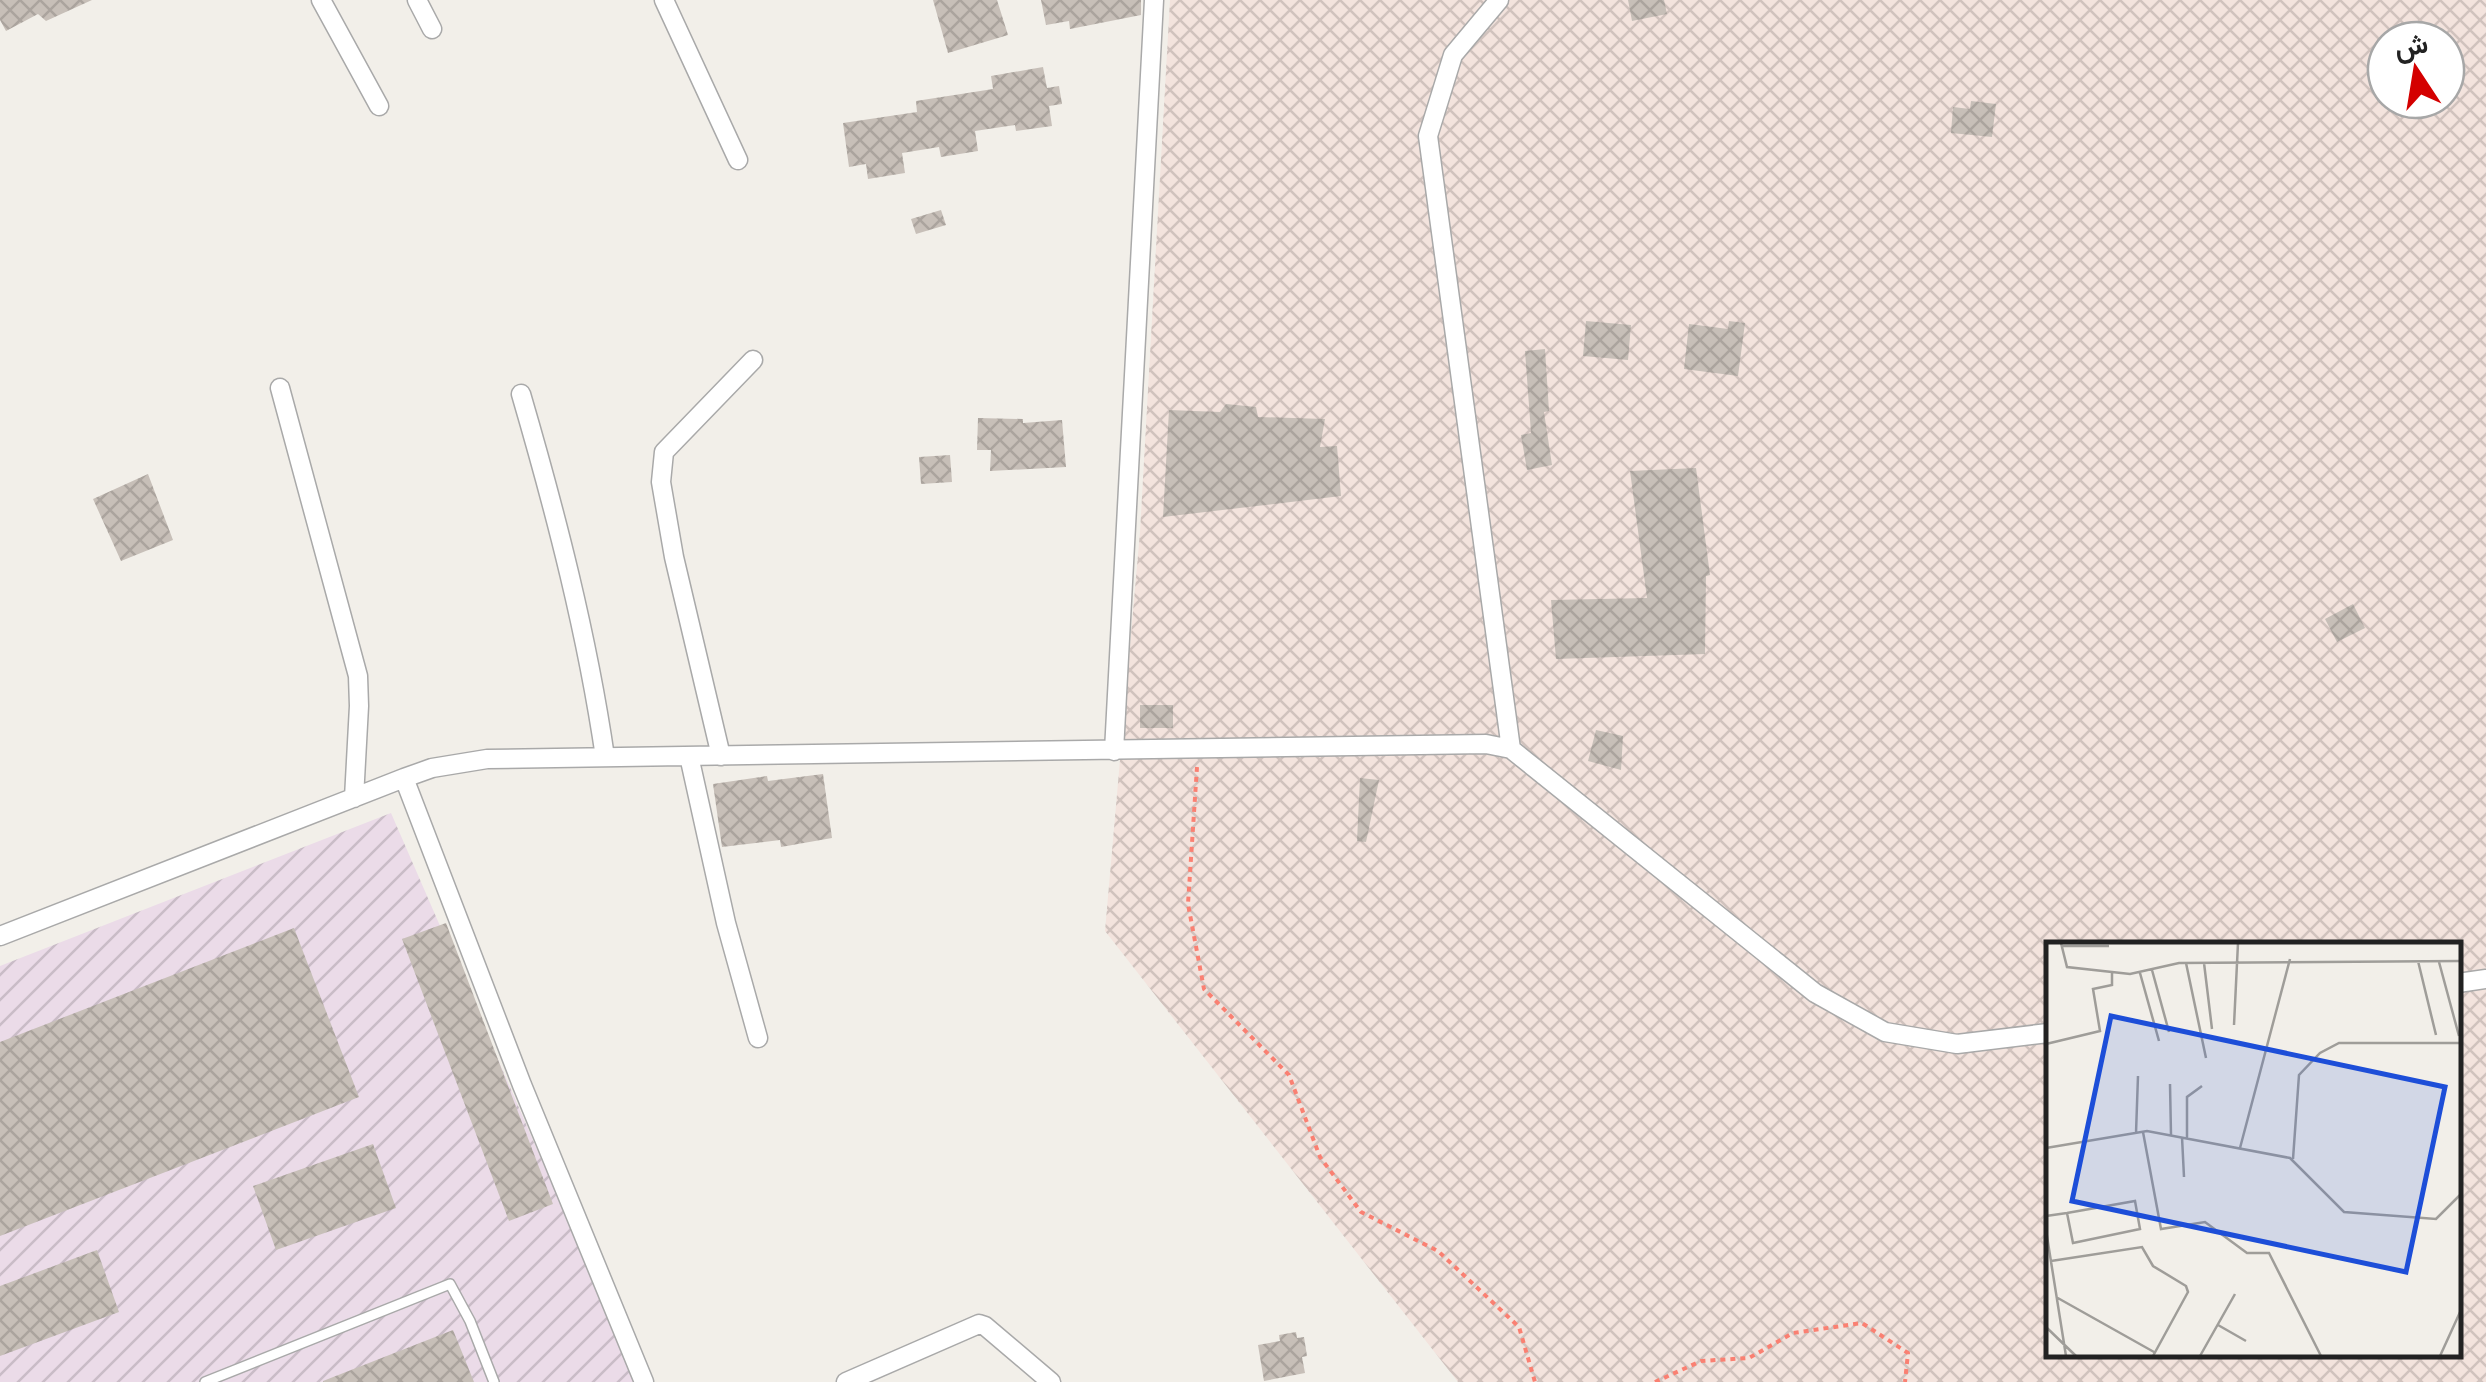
<svg xmlns="http://www.w3.org/2000/svg" width="2486" height="1382" viewBox="0 0 2486 1382" font-family="'IBM Plex Sans',Vazirmatn,sans-serif">
<defs>
<pattern id="industrial-furrows" width="10" height="10" patternUnits="userSpaceOnUse" patternTransform="scale(2.5)"><rect width="10" height="10" fill="#ebdbe8"/><path d="M-1 1l2-2M0 10L10 0M9 11l2-2" fill="none" stroke="#c9bcc7"/></pattern>
<pattern id="military-cross-hatch" width="8" height="8" patternUnits="userSpaceOnUse" patternTransform="scale(2.5)"><rect width="8" height="8" fill="#f3e3dd"/><path d="M0 0l8 8M0 8l8-8" fill="none" stroke="#d0c2bd"/></pattern>
<pattern id="building-cross-hatch" width="8" height="8" patternUnits="userSpaceOnUse" patternTransform="scale(2.5)"><rect width="8" height="8" fill="#c7bfb8"/><path d="M0 0l8 8M0 8l8-8" fill="none" stroke="#aba49e"/></pattern>
</defs>
<rect width="100%" height="100%" fill="#f2efe9"/>
<path fill="url(#industrial-furrows)" d="M 391,813 L 638,1382 L 0,1382 L 0,966 Z"/>
<path fill="url(#military-cross-hatch)" fill-rule="evenodd" d="M 1170,0 L 2486,0 L 2486,1382 L 1458,1382 L 1105,931 L 1140,532 ZM 2386,40 L 2446,40 L 2446,100 L 2386,100 ZM 2048,944 L 2458,944 L 2458,1354 L 2048,1354 Z"/>
<path fill="url(#building-cross-hatch)" d="M 0,0 L 92,0 L 46,21 L 38,14 L 6,31 L 0,20 Z
M 933,0 L 997,0 L 1008,35 L 948,53 Z
M 1041,0 L 1141,0 L 1141,15 L 1070,29 L 1069,21 L 1046,25 Z
M 1628,0 L 1664,0 L 1667,14 L 1632,21 Z
M 1043,67 L 1047,88 L 1059,86 L 1062,104 L 1049,106 L 1052,126 L 1016,131 L 1015,125 L 975,131 L 978,151 L 941,157 L 939,147 L 902,153 L 905,173 L 868,179 L 866,164 L 849,167 L 843,123 L 917,112 L 916,101 L 993,89 L 991,76 Z
M 1971,101 L 1996,104 L 1992,137 L 1951,133 L 1953,107 L 1970,109 Z
M 941,210 L 946,225 L 916,234 L 911,219 Z
M 1586,321 L 1631,325 L 1628,360 L 1583,356 Z
M 1729,321 L 1745,323 L 1738,376 L 1684,369 L 1689,324 L 1728,329 Z
M 1545,349 L 1549,411 L 1544,412 L 1552,465 L 1527,470 L 1521,435 L 1531,433 L 1525,351 Z
M 1226,404 L 1256,407 L 1258,417 L 1325,419 L 1320,447 L 1337,446 L 1341,496 L 1163,517 L 1169,410 L 1220,412 Z
M 978,418 L 1023,419 L 1023,423 L 1062,420 L 1066,467 L 990,471 L 991,450 L 977,450 Z
M 950,455 L 952,482 L 921,484 L 919,457 Z
M 1696,468 L 1710,575 L 1706,576 L 1705,654 L 1556,659 L 1551,600 L 1647,598 L 1630,471 Z
M 148,474 L 173,540 L 121,561 L 93,499 Z
M 2353,604 L 2365,628 L 2337,642 L 2325,619 Z
M 1140,705 L 1173,705 L 1173,728 L 1140,728 Z
M 1596,730 L 1623,736 L 1621,770 L 1588,761 Z
M 823,774 L 832,838 L 781,847 L 780,840 L 722,847 L 713,784 L 767,776 L 768,781 Z
M 1360,778 L 1379,780 L 1366,842 L 1357,841 Z
M 446,923 L 553,1204 L 509,1221 L 402,939 Z
M 294,928 L 359,1097 L 0,1236 L 0,1042 Z
M 373,1144 L 396,1208 L 276,1250 L 253,1186 Z
M 97,1250 L 119,1312 L 0,1356 L 0,1286 Z
M 453,1330 L 474,1382 L 323,1382 L 323,1381 Z
M 1296,1332 L 1297,1338 L 1304,1337 L 1307,1356 L 1302,1357 L 1305,1373 L 1264,1381 L 1258,1345 L 1280,1341 L 1279,1335 Z"/>
<g fill="none" stroke-linecap="round" stroke-linejoin="round">
<defs>
<path id="service" d="M 205,1382 L 450,1284 L 470,1321 L 494,1382"/>
<path id="minor" d="M 321,0 L 379,106
M 417,0 L 432,29
M 664,0 L 738,160
M 1499,0 L 1453,55 L 1428,136 L 1511,749
M 280,388 L 358,676 L 359,706 L 354,798
M 521,394 C 556,514 587,634 605,757
M 1114,751 L 1154,0
M 689,756 L 726,923 L 758,1038
M 721,756 L 674,557 L 661,482 L 664,452 L 753,360
M 404,778 L 522,1085 L 644,1382
M 0,936 L 404,778 L 432,768 L 487,759 L 1486,744 L 1511,749 L 1815,993 L 1885,1032 L 1957,1044 L 2048,1033
M 2458,983 L 2486,979
M 846,1382 L 979,1324 L 985,1326 L 1051,1382"/>
</defs>
<use href="#service" stroke="#a9a9a9" stroke-width="12"/>
<use href="#minor" stroke="#a9a9a9" stroke-width="21"/>
<path stroke="#fa8072" stroke-width="4" stroke-dasharray="5 5" stroke-linecap="butt" d="M 1197,767 L 1188,904 L 1204,989 L 1289,1075 L 1320,1157 L 1361,1212 L 1438,1251 L 1519,1327 L 1535,1382
M 1655,1382 L 1701,1361 L 1749,1358 L 1793,1333 L 1862,1323 L 1908,1353 L 1905,1382"/>
<use href="#service" stroke="#fff" stroke-width="9"/>
<use href="#minor" stroke="#fff" stroke-width="18"/>
</g>
<g transform="translate(2046 942)">
<rect width="415" height="415" fill="#f2efe9"/>
<path fill="none" stroke="#9f9d99" stroke-width="2.5" d="M 15,1 L 21,25 L 84,32 L 133,21 L 415,19M 16,4 L 63,4M 372,19 L 390,93M 393,20 L 413,94M 140,21 L 160,116M 158,21 L 166,87M 106,28 L 123,90M 94,31 L 113,99M 188,83 L 192,1M 0,102 L 54,89 L 47,47 L 66,43 L 66,30M 124,142 L 125,193M 97,190 L 115,287 L 159,280 L 201,311 L 223,311 L 275,414M 90,191 L 92,134M 136,195 L 138,235M 141,196 L 141,155 L 156,144M 0,206 L 101,189 L 244,216 L 298,270 L 390,277 L 415,252M 194,206 L 244,17M 247,217 L 253,133 L 274,111 L 293,101 L 415,101M 0,274 L 21,271 L 89,259 L 94,287 L 27,301 L 21,271M 0,288 L 20,414M 5,319 L 96,305 L 107,324 L 140,344 L 142,350 L 107,414M 10,355 L 108,410M 172,383 L 200,399M 0,385 L 30,414M 154,414 L 189,352M 394,414 L 415,368"/>
<path fill="#1d4ed8" fill-opacity="0.15" stroke="#1d4ed8" stroke-width="5" d="M 65,74 L 399,145 L 360,330 L 26,259 Z"/>
<rect width="415" height="415" fill="none" stroke="#222" stroke-width="5"/>
</g>
<g transform="translate(2416 70) rotate(348)"><circle r="48" fill="#ffffff" stroke="#a7a7a7" stroke-width="2.5"/>
<path d="M0-8L18 38L0 25L-18 38Z" fill="#d40000"/>
<text y="-15" font-size="28" font-weight="bold" text-anchor="middle" fill="#222222">ش</text>
</g>
</svg>
